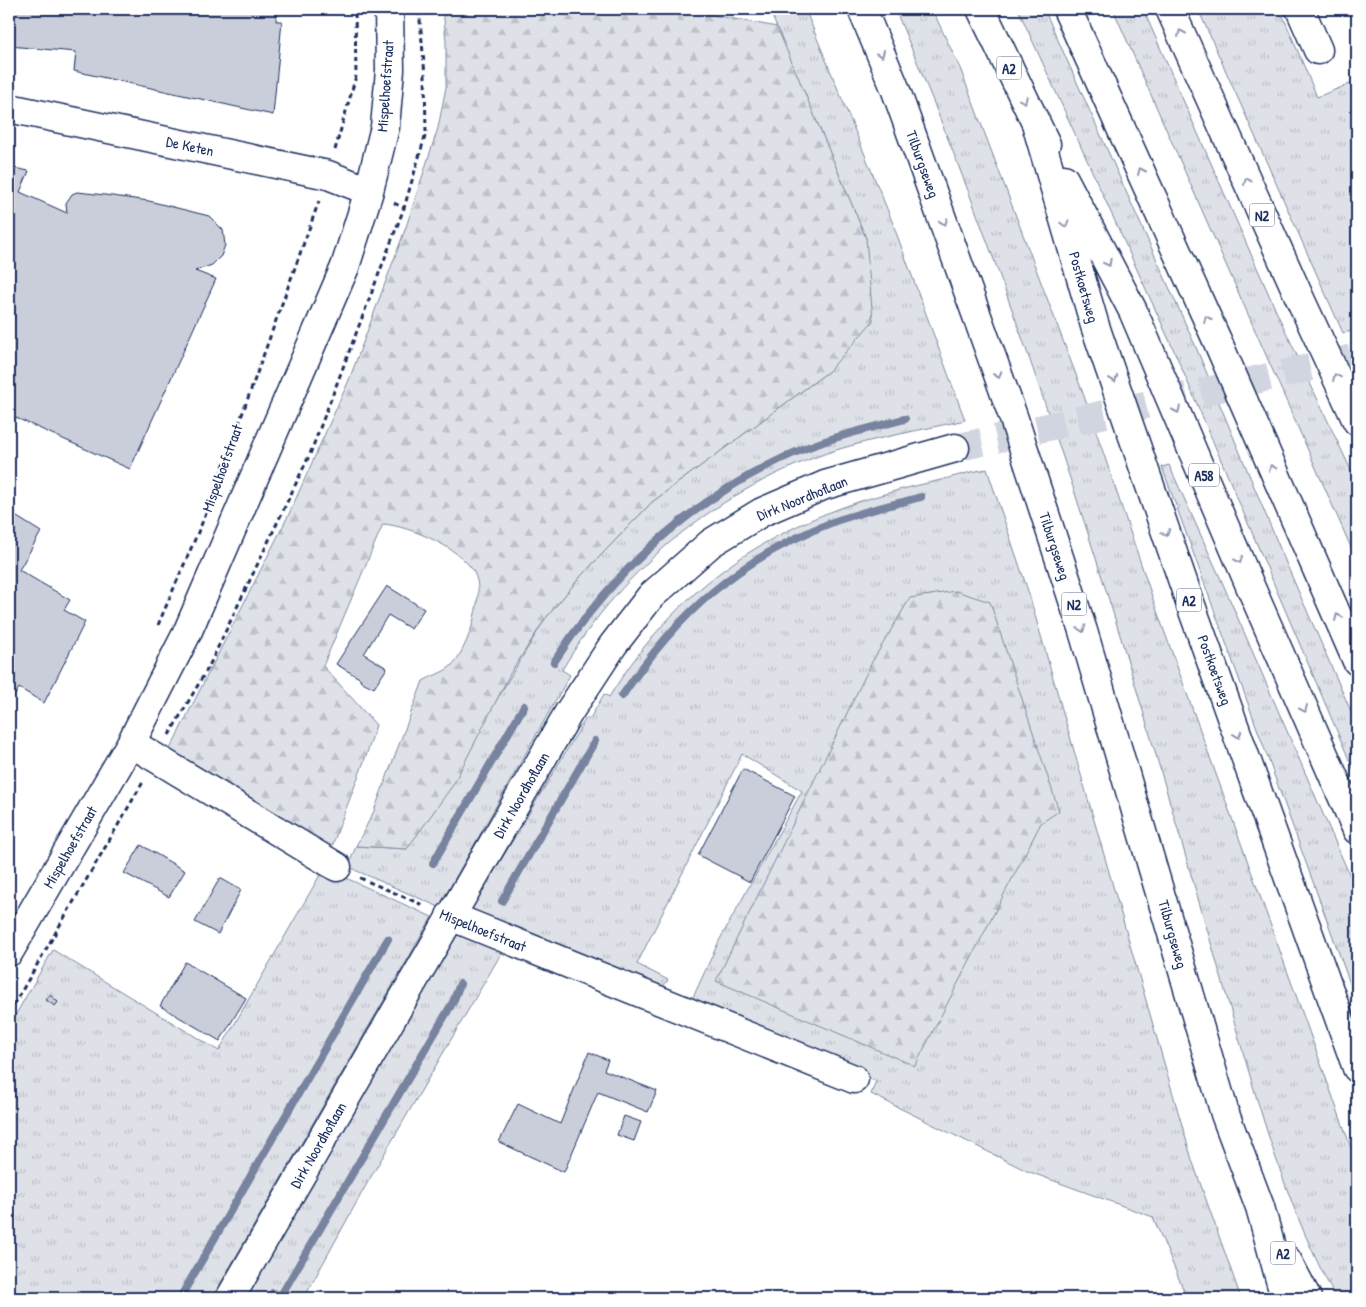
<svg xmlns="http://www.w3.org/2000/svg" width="1366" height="1307" viewBox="0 0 1366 1307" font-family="'Patrick Hand',sans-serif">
<defs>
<pattern id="grass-tufts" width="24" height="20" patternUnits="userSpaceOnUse" patternTransform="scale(1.25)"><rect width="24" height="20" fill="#dee1e7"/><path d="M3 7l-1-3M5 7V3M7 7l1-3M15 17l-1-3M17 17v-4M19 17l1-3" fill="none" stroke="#bec1c9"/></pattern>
<pattern id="forest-firs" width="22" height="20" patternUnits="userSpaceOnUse" patternTransform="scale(1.25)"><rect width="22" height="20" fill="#dee1e7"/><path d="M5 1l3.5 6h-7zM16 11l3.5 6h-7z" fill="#bec1c9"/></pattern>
</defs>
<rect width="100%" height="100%" fill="#fff"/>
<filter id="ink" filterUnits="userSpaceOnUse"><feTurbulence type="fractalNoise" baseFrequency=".02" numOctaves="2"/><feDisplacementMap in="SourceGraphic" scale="10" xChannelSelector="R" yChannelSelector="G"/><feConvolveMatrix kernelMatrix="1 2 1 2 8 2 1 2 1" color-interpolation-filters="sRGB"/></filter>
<g filter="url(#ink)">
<path fill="url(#grass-tufts)" stroke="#7c88a2" d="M 769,9 L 805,9 L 890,216 L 965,420 C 922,430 879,437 836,450 C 722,487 623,566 562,670 L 570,675 L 439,907 L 348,867 L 356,846 L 407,849 L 545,619 L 581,576 L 652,502 L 829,371 L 866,238 Z
M 895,9 L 932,9 L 960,68 L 1084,396 L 1157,611 L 1357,1164 L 1357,1298 L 1336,1298 C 1291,1217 1264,1124 1238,1035 C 1213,950 1188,864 1163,779 C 1087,518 1001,259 895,9 Z
M 1018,9 L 1044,9 L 1195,345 L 1286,563 L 1357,725 L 1357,778 L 1176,355 Z
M 1113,9 L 1143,9 L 1277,313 L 1357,483 L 1357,561 Z
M 1198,9 L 1280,9 L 1317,97 L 1357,81 L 1357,330 L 1343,333 Z
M 1169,465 L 1223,584 L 1357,892 L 1357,1003 L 1162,467 Z
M 987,469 L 1028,591 L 1192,1160 L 1241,1298 L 1187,1298 L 1153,1217 L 1027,1171 L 871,1094 L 876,1081 L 688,1008 L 719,941 L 802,791 L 742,754 L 637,964 L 668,980 L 657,995 L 471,910 L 586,718 L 591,717 L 604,694 L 609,697 C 686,573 788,514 928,483 C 948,479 966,472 987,469 Z
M 324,868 L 432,917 L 212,1298 L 9,1298 L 9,1026 L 53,950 L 219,1051 Z
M 470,933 L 505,947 L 365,1187 L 304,1298 L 246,1298 L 456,936 Z"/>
<path fill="url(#forest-firs)" stroke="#7c88a2" d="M 443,9 L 681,9 L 777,27 L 866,238 L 873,321 L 829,371 L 652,502 L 581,576 L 545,619 L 510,674 L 453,785 L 407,849 L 356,846 L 374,811 L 423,681 C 431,676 443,673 450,667 C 461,657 469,636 473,623 C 476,608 481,592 476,577 C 467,550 410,526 383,524 L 323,666 L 376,725 C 363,770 343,812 329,856 L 169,751 L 289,514 L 349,380 L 406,227 L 438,128 L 446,87 L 446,41 Z
M 956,591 L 990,602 L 1059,811 L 1041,823 L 915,1066 L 716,981 L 872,662 L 910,598 Z"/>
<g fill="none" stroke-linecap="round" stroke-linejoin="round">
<path stroke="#77839f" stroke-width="8" d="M 554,662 C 611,574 684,506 779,460 C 818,440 862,430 905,419
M 622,696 C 677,614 739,558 833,522 C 861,512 892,505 921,497
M 433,863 L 524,706
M 502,901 L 595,741
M 273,1293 L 280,1297 L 453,1002 L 460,984
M 180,1298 L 388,939"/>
</g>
<path fill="#caceda" stroke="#1b2f5e" d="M 9,9 L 277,9 L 276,21 L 282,21 L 273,115 L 74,71 L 76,52 L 9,46 Z
M 9,167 L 29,171 L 20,192 L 67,213 L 66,203 L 72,194 L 77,192 L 105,195 L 149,201 L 209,216 L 223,230 L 225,245 L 221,256 L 212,265 L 195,271 L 216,279 L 130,469 L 14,417 L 9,429 Z
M 9,512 L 41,532 L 19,570 L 70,600 L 64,610 L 85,622 L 44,703 L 19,688 L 9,705 Z
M 387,586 L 424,609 L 411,629 L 388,615 L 364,654 L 387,668 L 374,688 L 360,681 L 361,679 L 336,664 Z
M 743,769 L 795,796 L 750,882 L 698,855 Z
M 141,845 L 185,871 L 169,897 L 124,873 Z
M 220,878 L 241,890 L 218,934 L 195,922 Z
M 185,962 L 246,998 L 220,1041 L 160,1006 Z
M 50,995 L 58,1002 L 55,1006 L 46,1000 Z
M 589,1052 L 608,1060 L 604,1070 L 657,1091 L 648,1112 L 598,1092 L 564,1172 L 499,1142 L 518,1104 L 560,1124 Z
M 624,1116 L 641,1122 L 634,1141 L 617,1135 Z"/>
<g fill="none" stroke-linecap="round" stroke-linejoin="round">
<path stroke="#d1d5df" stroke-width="28" stroke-dasharray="28 14" stroke-linecap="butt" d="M 955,448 L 1357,357"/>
<defs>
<path id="minor" d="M 1300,9 L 1318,50
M 9,108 L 328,175 L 369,191
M 131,743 L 337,867
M 450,916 L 854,1079
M 9,952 L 131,743 L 187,633 L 345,267 L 369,191 L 385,127 L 390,70 L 389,9
M 230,1298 L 569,712 L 613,645 L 651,596 L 711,543 L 762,512 L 825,485 L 955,448"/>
<path id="highway" d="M 862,9 L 895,88 L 1014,419 L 1083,631 L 1225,1114 L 1260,1207 L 1285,1298
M 981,9 L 1046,144
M 1067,9 L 1216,338 L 1357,661
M 1170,9 L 1302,303 L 1357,421
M 1037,127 L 1095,326 L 1193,611 L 1357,1068
M 1064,179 L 1133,311 L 1251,588 L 1357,830
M 1287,1260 L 1307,1298"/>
</defs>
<use href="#minor" stroke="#1b2f5e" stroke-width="31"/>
<use href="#highway" stroke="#1b2f5e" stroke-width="31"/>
<path stroke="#1b2f5e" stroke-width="3" stroke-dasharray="5 4" stroke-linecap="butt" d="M 335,150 L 356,76 L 355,9
M 394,203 L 404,208
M 158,625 L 208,509 L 319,201
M 169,735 L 209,666 L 310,454 L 404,208 L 426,133 L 425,75 L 419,9
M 360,878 L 425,906
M 9,1013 L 143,782"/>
<use href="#minor" stroke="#fff" stroke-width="28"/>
<use href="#highway" stroke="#fff" stroke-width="28"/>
</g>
<defs><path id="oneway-chevron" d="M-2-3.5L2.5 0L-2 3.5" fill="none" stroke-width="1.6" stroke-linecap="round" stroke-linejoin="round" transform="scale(1.25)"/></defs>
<g stroke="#8d97ae">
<use href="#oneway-chevron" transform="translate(1181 33) rotate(-114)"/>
<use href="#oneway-chevron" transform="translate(881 54) rotate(67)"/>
<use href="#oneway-chevron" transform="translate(1024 100) rotate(65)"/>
<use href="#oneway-chevron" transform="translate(1141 171) rotate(-114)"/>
<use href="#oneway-chevron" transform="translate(1247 181) rotate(-114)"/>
<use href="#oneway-chevron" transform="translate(944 222) rotate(70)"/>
<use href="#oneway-chevron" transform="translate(1065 224) rotate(74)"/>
<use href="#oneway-chevron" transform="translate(1108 263) rotate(62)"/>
<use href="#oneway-chevron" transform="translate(1207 319) rotate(-114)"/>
<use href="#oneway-chevron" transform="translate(998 375) rotate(70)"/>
<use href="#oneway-chevron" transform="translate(1336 377) rotate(-115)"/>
<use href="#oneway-chevron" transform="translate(1114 379) rotate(71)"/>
<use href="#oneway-chevron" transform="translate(1177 410) rotate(66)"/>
<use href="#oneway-chevron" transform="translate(1272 468) rotate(-113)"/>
<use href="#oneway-chevron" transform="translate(1166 533) rotate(71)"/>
<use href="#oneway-chevron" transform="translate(1239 560) rotate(68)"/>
<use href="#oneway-chevron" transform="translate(1338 617) rotate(-114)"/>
<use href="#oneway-chevron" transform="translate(1082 629) rotate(72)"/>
<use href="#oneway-chevron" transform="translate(1304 709) rotate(66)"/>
<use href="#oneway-chevron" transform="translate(1238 735) rotate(70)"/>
</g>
</g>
<g text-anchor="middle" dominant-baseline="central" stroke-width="4" stroke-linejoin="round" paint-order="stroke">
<g fill="#fff" stroke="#5f6d8e" stroke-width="1">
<rect x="996.5" y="56.5" width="25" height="23" rx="4"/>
<rect x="1249.5" y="203.5" width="25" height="23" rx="4"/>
<rect x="1189" y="463.5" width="30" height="23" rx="4"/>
<rect x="1176.5" y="588.5" width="25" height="23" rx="4"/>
<rect x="1061.5" y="592.5" width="25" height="23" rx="4"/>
<rect x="1270.5" y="1241.5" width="25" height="23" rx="4"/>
</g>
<g font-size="14" font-weight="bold" fill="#1b2f5e">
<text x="1009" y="68">A2</text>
<text x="1262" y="215">N2</text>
<text x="1204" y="475">A58</text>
<text x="1189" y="600">A2</text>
<text x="1074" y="604">N2</text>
<text x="1283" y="1253">A2</text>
</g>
<g font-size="15" fill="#1b2f5e" stroke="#fff">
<text transform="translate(385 86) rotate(-86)">Mispelhoefstraat</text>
<text transform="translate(190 146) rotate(12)">De Keten</text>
<text transform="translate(923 164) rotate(70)">Tilburgseweg</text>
<text transform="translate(1084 287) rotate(74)">Postkoetsweg</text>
<text transform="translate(222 468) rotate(-70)">Mispelhoefstraat</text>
<text transform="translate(802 498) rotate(-22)">Dirk Noordhoflaan</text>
<text transform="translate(1055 546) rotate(72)">Tilburgseweg</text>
<text transform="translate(1215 670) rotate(70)">Postkoetsweg</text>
<text transform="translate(521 795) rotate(-60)">Dirk Noordhoflaan</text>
<text transform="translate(70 847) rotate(-60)">Mispelhoefstraat</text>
<text transform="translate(483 930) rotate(22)">Mispelhoefstraat</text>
<text transform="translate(1173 934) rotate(74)">Tilburgseweg</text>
<text transform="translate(318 1145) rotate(-60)">Dirk Noordhoflaan</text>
</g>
</g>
<rect width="1366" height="1307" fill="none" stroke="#fff" stroke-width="30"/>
<rect x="15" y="15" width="1336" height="1277" fill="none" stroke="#1b2f5e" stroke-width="2" filter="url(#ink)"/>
</svg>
